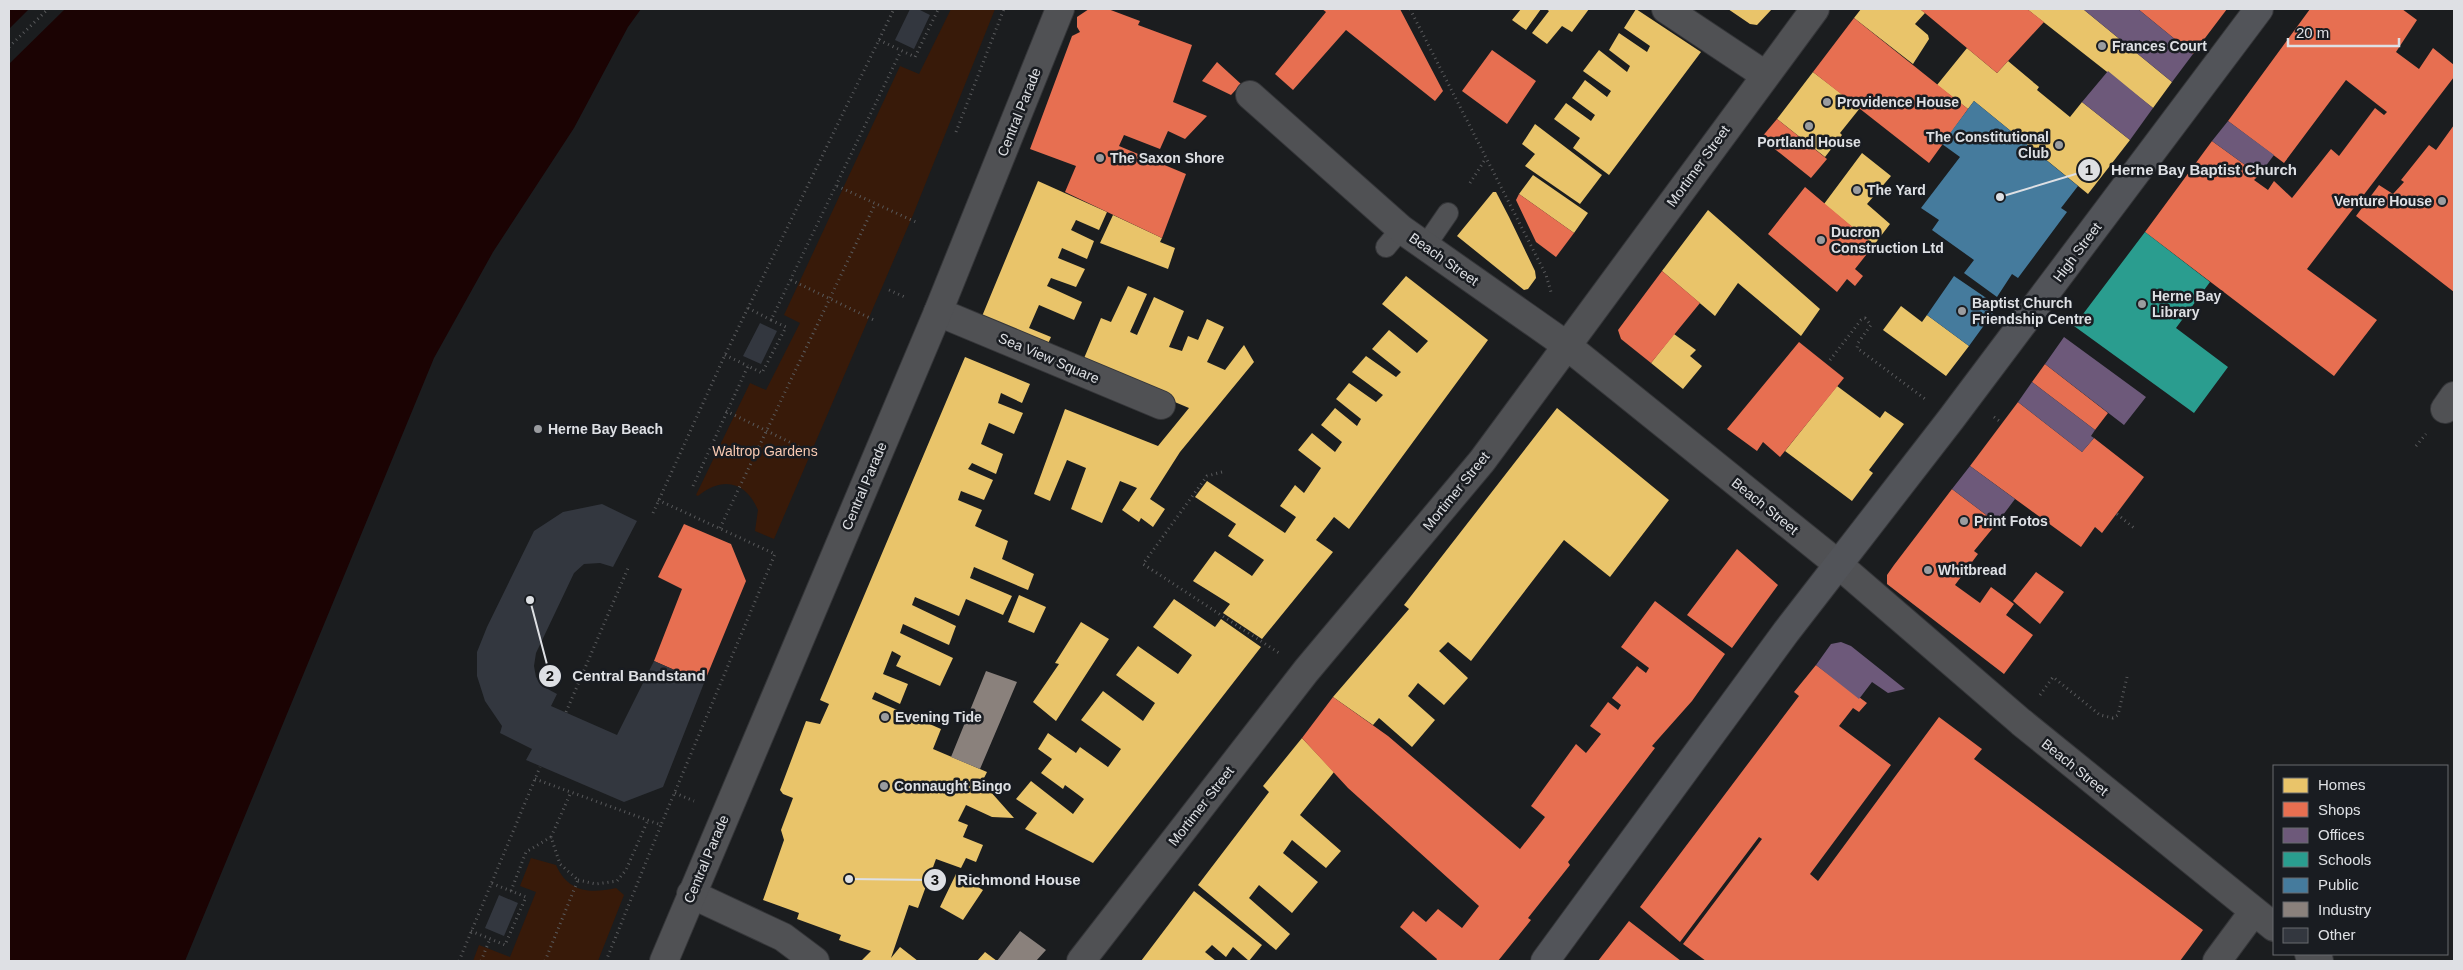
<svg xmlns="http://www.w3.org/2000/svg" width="2463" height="970" viewBox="0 0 2463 970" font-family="Helvetica,sans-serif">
<rect width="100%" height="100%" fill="#1b1d1f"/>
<path fill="#381a09" d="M 951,9 L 995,9 L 913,215 L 774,539 L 755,531 L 758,510 C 746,481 722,476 698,496 L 696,495 L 750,383 L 766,390 L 800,323 L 784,315 L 900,66 L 919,74 Z
M 531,858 L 556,865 C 568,892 589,894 616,888 L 624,895 L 598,961 L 473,961 L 479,945 L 510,957 L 536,892 L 520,886 Z"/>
<path fill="#1b0303" d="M 9,9 L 641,9 L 628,27 L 574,128 L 493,252 L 434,358 L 185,961 L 9,961 Z"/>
<path fill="#1b1d1f" d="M 29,9 L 65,9 L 9,64 L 9,29 Z"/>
<path fill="#e9c46a" d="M 1521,9 L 1541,9 L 1526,30 L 1512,20 Z
M 1546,9 L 1589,9 L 1572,32 L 1562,26 L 1547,44 L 1532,33 L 1549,11 Z
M 1636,9 L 1701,52 L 1609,175 L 1573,148 L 1580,138 L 1554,119 L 1566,103 L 1591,121 L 1595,115 L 1572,98 L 1585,80 L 1607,97 L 1611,91 L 1583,71 L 1599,50 L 1627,72 L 1630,66 L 1609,50 L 1619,33 L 1647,52 L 1650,46 L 1624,28 Z
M 1728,9 L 1772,9 L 1757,25 L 1750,24 Z
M 1861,9 L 1920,9 L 1925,13 L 1915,24 L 1928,35 L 1929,39 L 1913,64 L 1854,18 Z
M 2027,9 L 2083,9 L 2172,82 L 2153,108 Z
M 1967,48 L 1997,73 L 2008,61 L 2039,87 L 2037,90 L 2070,117 L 2082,102 L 2130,140 L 2088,194 L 1974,101 L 1968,109 L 1937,85 Z
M 1813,72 L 1860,108 L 1840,133 L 1842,135 L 1825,157 L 1777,119 Z
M 1535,124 L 1602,175 L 1580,204 L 1525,166 L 1535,154 L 1522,144 Z
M 1862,153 L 1891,176 L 1867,204 L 1890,224 L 1874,245 L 1824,204 Z
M 1533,175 L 1588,213 L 1574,233 L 1519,194 Z
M 1038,181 L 1107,212 L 1099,230 L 1076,220 L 1071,230 L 1094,241 L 1087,259 L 1062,248 L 1058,258 L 1085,269 L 1076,287 L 1051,278 L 1047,286 L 1082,302 L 1074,320 L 1039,305 L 1029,328 L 1051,337 L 1043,355 L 978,326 Z
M 1493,192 L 1496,192 L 1509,217 L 1535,271 L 1536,278 L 1528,289 L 1524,290 L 1457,236 Z
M 1708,210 L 1820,309 L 1801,336 L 1738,283 L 1715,316 L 1662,271 Z
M 1113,215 L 1162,238 L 1160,242 L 1175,248 L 1168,269 L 1100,243 Z
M 1406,276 L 1488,340 L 1349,529 L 1334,517 L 1316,540 L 1333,552 L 1262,639 L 1223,613 L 1230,604 L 1193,581 L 1215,551 L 1252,576 L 1264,560 L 1228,536 L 1236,524 L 1195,497 L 1207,481 L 1285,533 L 1296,517 L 1280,506 L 1295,485 L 1304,493 L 1321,468 L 1298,450 L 1312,433 L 1335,452 L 1342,442 L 1321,425 L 1335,408 L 1357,426 L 1361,419 L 1336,399 L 1349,383 L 1376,402 L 1383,395 L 1352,372 L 1366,356 L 1396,377 L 1401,372 L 1372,349 L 1389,330 L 1417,353 L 1428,341 L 1382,304 Z
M 1128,286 L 1147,294 L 1130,332 L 1137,335 L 1154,297 L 1184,311 L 1169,347 L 1182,351 L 1188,336 L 1198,340 L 1207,319 L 1224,327 L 1207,362 L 1225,370 L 1244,345 L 1254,362 L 1180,452 L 1150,499 L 1165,509 L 1153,527 L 1141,518 L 1139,522 L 1122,510 L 1137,488 L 1120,481 L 1102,523 L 1071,509 L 1086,468 L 1067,460 L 1050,501 L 1034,494 L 1065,409 L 1158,446 L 1189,408 L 1082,363 L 1101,318 L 1111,322 Z
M 1901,306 L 1922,322 L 1927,315 L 1969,346 L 1946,376 L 1883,330 Z
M 1674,334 L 1696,350 L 1690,356 L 1702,366 L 1683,389 L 1651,363 Z
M 965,357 L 1030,384 L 1022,403 L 1001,393 L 998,403 L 1023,413 L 1014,434 L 989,423 L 981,444 L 1003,454 L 996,474 L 972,463 L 968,469 L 993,480 L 984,500 L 961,491 L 958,500 L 982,510 L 975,526 L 1008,541 L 1002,559 L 1034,574 L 1028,590 L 974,567 L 970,578 L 1012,596 L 1003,615 L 966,599 L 959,616 L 915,597 L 912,605 L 956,626 L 949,645 L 903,624 L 900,633 L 953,658 L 940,686 L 896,666 L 901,656 L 892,651 L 883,674 L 908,684 L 900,704 L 875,692 L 872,699 L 941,729 L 933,749 L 987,772 L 982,782 L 1014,818 L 992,817 L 966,805 L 958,821 L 968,825 L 963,837 L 983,845 L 976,862 L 966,858 L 961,868 L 936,859 L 918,908 L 909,905 L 891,958 L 900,947 L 918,961 L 861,961 L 871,951 L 839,940 L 841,935 L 797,919 L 799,913 L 763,900 L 784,840 L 781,830 L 793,798 L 783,794 L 780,790 L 806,721 L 820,724 L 829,704 L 820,700 Z
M 1837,386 L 1880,418 L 1885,411 L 1904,424 L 1869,470 L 1873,473 L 1852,501 L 1785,451 Z
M 1557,408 L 1669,500 L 1610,577 L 1564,540 L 1471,661 L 1448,642 L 1439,651 L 1468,678 L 1444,705 L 1418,683 L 1408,696 L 1435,720 L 1412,747 L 1379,718 L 1373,725 L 1333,697 L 1409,609 L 1404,605 Z
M 1019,595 L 1046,607 L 1034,633 L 1008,622 Z
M 1174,599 L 1215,627 L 1221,619 L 1261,647 L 1093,863 L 1025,829 L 1037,813 L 1016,799 L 1031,781 L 1073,814 L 1084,799 L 1065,785 L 1063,789 L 1041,773 L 1052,759 L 1038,749 L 1048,733 L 1076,753 L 1080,747 L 1108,767 L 1121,749 L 1081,720 L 1103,691 L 1143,721 L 1155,703 L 1116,675 L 1138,646 L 1178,674 L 1192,655 L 1153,627 Z
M 1081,622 L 1109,639 L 1056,721 L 1033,702 L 1059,664 L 1055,663 Z
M 1302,738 L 1334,772 L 1300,815 L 1341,851 L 1326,868 L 1292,840 L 1283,853 L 1318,882 L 1292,913 L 1259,885 L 1249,898 L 1290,934 L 1276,950 L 1198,885 L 1269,792 L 1263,786 Z
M 956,874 L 983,890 L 963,920 L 940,907 Z
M 1194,891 L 1262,945 L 1249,961 L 1233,947 L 1226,957 L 1212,945 L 1205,952 L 1216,961 L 1141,961 Z
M 985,952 L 997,961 L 977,961 Z"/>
<path fill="#e76f51" d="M 1089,9 L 1108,9 L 1140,21 L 1138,25 L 1192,45 L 1173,102 L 1207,116 L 1185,139 L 1168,131 L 1160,149 L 1124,135 L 1119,146 L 1186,174 L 1162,238 L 1065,192 L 1076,166 L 1030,149 L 1072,36 L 1080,32 L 1077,27 L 1077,17 Z
M 1322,9 L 1400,9 L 1443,91 L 1435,101 L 1346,30 L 1293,90 L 1275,74 L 1326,12 Z
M 1920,9 L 2027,9 L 2044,22 L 1997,73 Z
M 2138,9 L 2227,9 L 2193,54 Z
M 2310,9 L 2402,9 L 2417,20 L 2396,52 L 2419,69 L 2433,48 L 2454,65 L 2454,77 L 2307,269 L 2377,320 L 2334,376 L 2145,232 L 2212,141 L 2259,175 L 2254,180 L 2268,190 L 2274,181 L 2292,198 L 2331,149 L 2339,156 L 2375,108 L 2384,115 L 2387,112 L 2346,80 L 2284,163 L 2228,121 Z
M 1854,18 L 1968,109 L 1929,163 L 1813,72 Z
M 1492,50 L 1536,81 L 1507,124 L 1462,91 Z
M 1217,62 L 1241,84 L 1231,95 L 1202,81 Z
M 1777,119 L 1827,159 L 1811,178 L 1761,138 Z
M 2454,125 L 2454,292 L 2356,216 L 2379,185 L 2393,194 L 2404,182 L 2401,180 L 2429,145 L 2436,150 Z
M 1805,187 L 1874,245 L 1855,269 L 1863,276 L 1855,286 L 1847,279 L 1837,292 L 1768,234 Z
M 1519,194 L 1574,233 L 1556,257 L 1536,242 L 1516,200 Z
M 1662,271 L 1700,303 L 1651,363 L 1621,339 L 1618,330 Z
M 1799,342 L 1844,378 L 1780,457 L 1763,442 L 1757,451 L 1727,429 Z
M 2045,364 L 2108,413 L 2095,430 L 2032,382 Z
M 2018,402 L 2082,452 L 2094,438 L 2144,477 L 2102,533 L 2095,527 L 2081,547 L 1970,466 Z
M 1952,489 L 1997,523 L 1974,551 L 1978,554 L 1955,585 L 1980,603 L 1991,587 L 2014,604 L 2006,615 L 2033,635 L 2004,674 L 1887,584 L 1887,575 L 1894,565 Z
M 684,524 L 731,544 L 746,581 L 704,683 L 654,661 L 682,589 L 658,577 Z
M 1737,549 L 1778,585 L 1732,648 L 1687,615 Z
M 2036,572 L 2064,592 L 2040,624 L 2013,601 Z
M 1655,601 L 1725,654 L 1692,701 L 1652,746 L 1655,748 L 1568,862 L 1570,865 L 1528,918 L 1531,920 L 1498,961 L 1436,961 L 1437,959 L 1400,927 L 1413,911 L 1426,922 L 1438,909 L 1462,928 L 1479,906 L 1348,788 L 1302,738 L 1333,697 L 1388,736 L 1520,849 L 1545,817 L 1531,806 L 1576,744 L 1586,753 L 1601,734 L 1590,726 L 1608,702 L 1618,710 L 1621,705 L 1612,698 L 1637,666 L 1646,673 L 1649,668 L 1621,647 Z
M 1816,665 L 1867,703 L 1859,712 L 1853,708 L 1839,726 L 1891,765 L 1810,874 L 1818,881 L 1939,717 L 1982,749 L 1974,759 L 2203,930 L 2180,961 L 1706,961 L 1683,944 L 1762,839 L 1759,837 L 1680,942 L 1640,907 L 1799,696 L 1794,692 Z
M 1629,921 L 1681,961 L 1598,961 Z"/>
<path fill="#6d597a" d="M 2083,9 L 2138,9 L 2193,54 L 2172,82 Z
M 2108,71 L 2153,108 L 2130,140 L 2082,102 Z
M 2228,121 L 2274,155 L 2259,175 L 2212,141 Z
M 2064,337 L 2146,397 L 2124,425 L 2045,364 Z
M 2032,382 L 2095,430 L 2091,436 L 2094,438 L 2082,452 L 2018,402 Z
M 1970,466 L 2015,499 L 1997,523 L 1952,489 Z
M 1841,642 L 1851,646 L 1905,689 L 1888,693 L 1872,682 L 1859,699 L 1816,665 L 1831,644 Z"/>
<path fill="#2a9d8f" d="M 2145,232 L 2210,282 L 2176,328 L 2228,367 L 2194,413 L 2074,326 Z"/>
<path fill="#457b9d" d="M 1974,101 L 2078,186 L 2061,208 L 2067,212 L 2018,278 L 2012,274 L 1997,297 L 1964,273 L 1974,260 L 1932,230 L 1939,220 L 1921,208 L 1960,157 L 1942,144 Z
M 1954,276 L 1998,306 L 1969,346 L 1927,315 Z"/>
<path fill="#8a817c" d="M 986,671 L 1017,682 L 980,769 L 951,757 Z
M 1020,931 L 1046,950 L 1036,961 L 997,961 Z"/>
<path fill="#33373f" d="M 910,9 L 918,9 L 930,15 L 914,49 L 895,40 Z
M 760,323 L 777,331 L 761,364 L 743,356 Z
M 602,504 L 637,521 L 613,567 L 600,563 L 584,564 L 574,573 L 536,653 L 534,666 L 536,677 L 544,687 L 557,694 L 551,706 L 617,735 L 654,661 L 704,683 L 663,787 L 624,802 L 526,760 L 532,749 L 500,733 L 502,726 L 485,701 L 477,676 L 477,652 L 487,627 L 534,531 L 563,512 Z
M 499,895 L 518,903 L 504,936 L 485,928 Z"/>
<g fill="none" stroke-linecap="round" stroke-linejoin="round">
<defs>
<path id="service" d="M 1426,245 L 1448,213
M 1386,247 L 1401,229"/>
<path id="minor" d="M 1666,9 L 1765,75
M 1250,95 L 1401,229 L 1566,345 L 1839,565 L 2021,722 L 2274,927
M 938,312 L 1161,405
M 2445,409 L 2454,396
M 691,894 L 783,937 L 815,961
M 2309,954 L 2319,961
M 1081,961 L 1306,671 L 1482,461 L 1815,9
M 2217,961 L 2254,911"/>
<path id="tertiary" d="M 664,961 L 938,312 L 1060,9"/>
<path id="secondary" d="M 1545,961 L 1786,632 L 1951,419 L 2259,9"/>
</defs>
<use href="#service" stroke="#353639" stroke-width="22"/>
<use href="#minor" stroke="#353639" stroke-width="30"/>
<use href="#tertiary" stroke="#353639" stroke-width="30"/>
<use href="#secondary" stroke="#353639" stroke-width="30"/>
<path stroke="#595a5c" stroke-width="3" stroke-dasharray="1 4" stroke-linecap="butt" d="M 1410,9 L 1546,275 L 1551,292
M 879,40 L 915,57 L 938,10 L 936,9
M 9,47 L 48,9
M 956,132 L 1004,9
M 1470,183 L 1486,158
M 837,186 L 918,223
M 791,280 L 876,321
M 889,290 L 907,298
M 748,308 L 771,320
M 725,355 L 748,366
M 1830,360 L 1861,320 L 1865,318 L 1871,325 L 1858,343 L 1857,348 L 1925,399
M 726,411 L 818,456
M 1994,417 L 2002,423
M 2416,446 L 2426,434
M 1222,472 L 1207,476 L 1143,564 L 1279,653
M 693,486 L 748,366 L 762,373 L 786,327 L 771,320 L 901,51
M 658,500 L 775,554 L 661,825
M 653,513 L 725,355 L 894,9
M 2117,514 L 2134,528
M 720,528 L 875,204
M 2040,695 L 2053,677 L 2100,715 L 2113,718 L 2118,715 L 2127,677
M 566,712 L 629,566
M 535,779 L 661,825 L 606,961
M 675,793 L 694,801
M 578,880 L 596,884 L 617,881 L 626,870 L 648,820
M 511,891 L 526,852 L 551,837
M 471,931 L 505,945 L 526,897 L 491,883
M 459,961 L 540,767
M 481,961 L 490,939
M 545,961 L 578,880 L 560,864 L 551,837 L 571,792"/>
<use href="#service" stroke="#505154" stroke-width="20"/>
<use href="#minor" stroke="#505154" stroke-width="28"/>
<use href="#tertiary" stroke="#505154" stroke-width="28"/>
<use href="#secondary" stroke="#525459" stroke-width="28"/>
</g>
<g fill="#9a9c9f" stroke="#191c21" stroke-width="2">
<circle cx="2102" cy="46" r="5"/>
<circle cx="1827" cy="102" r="5"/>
<circle cx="1809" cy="126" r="5"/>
<circle cx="2059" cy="145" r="5"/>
<circle cx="1100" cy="158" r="5"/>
<circle cx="1857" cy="190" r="5"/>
<circle cx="2442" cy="201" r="5"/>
<circle cx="1821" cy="240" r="5"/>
<circle cx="2142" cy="304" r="5"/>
<circle cx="1962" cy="311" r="5"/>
<circle cx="538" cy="429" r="5"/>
<circle cx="1964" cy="521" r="5"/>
<circle cx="1928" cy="570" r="5"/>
<circle cx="885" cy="717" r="5"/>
<circle cx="884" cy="786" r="5"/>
</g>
<g text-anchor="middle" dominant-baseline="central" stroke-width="5" stroke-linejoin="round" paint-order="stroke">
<g font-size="14" font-weight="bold" fill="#dee0e4" stroke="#191c21" text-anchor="start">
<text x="2112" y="46">Frances Court</text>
<text x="1837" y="102">Providence House</text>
<text x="2049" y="137" text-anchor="end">The Constitutional<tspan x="2049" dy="16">Club</tspan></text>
<text x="1809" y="142" text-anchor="middle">Portland House</text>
<text x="1110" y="158">The Saxon Shore</text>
<text x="1867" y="190">The Yard</text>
<text x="2432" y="201" text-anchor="end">Venture House</text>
<text x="1831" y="232">Ducron<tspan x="1831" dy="16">Construction Ltd</tspan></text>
<text x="2152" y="296">Herne Bay<tspan x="2152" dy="16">Library</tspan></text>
<text x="1972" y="303">Baptist Church<tspan x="1972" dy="16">Friendship Centre</tspan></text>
<text x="548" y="429">Herne Bay Beach</text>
<text x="1974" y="521">Print Fotos</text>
<text x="1938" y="570">Whitbread</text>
<text x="895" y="717">Evening Tide</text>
<text x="894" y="786">Connaught Bingo</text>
</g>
<g font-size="14" fill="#dee0e4" stroke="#191c21">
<text transform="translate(1019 112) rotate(-68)">Central Parade</text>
<text transform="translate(1698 166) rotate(-54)">Mortimer Street</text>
<text transform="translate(2077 252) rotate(-53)">High Street</text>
<text transform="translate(1444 259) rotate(35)">Beach Street</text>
<text transform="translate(1049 358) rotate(23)">Sea View Square</text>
<text transform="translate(864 486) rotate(-67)">Central Parade</text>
<text transform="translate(1456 491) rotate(-51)">Mortimer Street</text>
<text transform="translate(1765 506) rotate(39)">Beach Street</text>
<text transform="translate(2075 767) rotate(39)">Beach Street</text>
<text transform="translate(1201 806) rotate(-52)">Mortimer Street</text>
<text transform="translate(706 859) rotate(-67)">Central Parade</text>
</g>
<g font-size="14" fill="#f9cab2" stroke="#191c21">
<text x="765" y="451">Waltrop Gardens</text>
</g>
</g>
<path fill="none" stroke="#dee0e4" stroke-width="2" d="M2000 197L2089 170M530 600L550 676M849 879L935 880"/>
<g fill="#dee0e4" stroke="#191c21" stroke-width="2">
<circle cx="2000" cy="197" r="5"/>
<circle cx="530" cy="600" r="5"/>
<circle cx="849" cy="879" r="5"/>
<circle cx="2089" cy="170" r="12"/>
<circle cx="550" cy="676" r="12"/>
<circle cx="935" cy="880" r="12"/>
</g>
<g font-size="15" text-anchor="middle" font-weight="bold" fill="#111">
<text x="2089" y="175">1</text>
<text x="550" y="681">2</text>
<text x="935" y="885">3</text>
</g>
<g font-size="15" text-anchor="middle" font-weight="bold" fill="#dee0e4" stroke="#191c21" stroke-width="5" stroke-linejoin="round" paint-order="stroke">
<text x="2204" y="175">Herne Bay Baptist Church</text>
<text x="639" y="681">Central Bandstand</text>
<text x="1019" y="885">Richmond House</text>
</g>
<rect width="2463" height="970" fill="none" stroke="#dee0e4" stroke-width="20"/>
<rect x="2273" y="765" width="175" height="190" fill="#191c21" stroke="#686a6f"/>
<rect x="2283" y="778" width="25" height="15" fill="#e9c46a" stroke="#686a6f"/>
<text x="2318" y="790" font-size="15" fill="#dee0e4">Homes</text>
<rect x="2283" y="802" width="25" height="15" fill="#e76f51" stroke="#686a6f"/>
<text x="2318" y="815" font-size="15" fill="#dee0e4">Shops</text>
<rect x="2283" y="828" width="25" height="15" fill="#6d597a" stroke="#686a6f"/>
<text x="2318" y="840" font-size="15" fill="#dee0e4">Offices</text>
<rect x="2283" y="852" width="25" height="15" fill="#2a9d8f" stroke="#686a6f"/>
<text x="2318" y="865" font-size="15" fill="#dee0e4">Schools</text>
<rect x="2283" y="878" width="25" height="15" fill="#457b9d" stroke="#686a6f"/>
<text x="2318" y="890" font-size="15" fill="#dee0e4">Public</text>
<rect x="2283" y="902" width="25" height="15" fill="#8a817c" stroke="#686a6f"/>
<text x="2318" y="915" font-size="15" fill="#dee0e4">Industry</text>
<rect x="2283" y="928" width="25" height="15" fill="#33373f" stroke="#686a6f"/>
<text x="2318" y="940" font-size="15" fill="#dee0e4">Other</text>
<path d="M2288 38v8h111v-8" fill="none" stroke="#dee0e4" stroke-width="2.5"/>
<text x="2296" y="38" font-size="15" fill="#dee0e4" stroke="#191c21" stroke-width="4" paint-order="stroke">20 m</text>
</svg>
